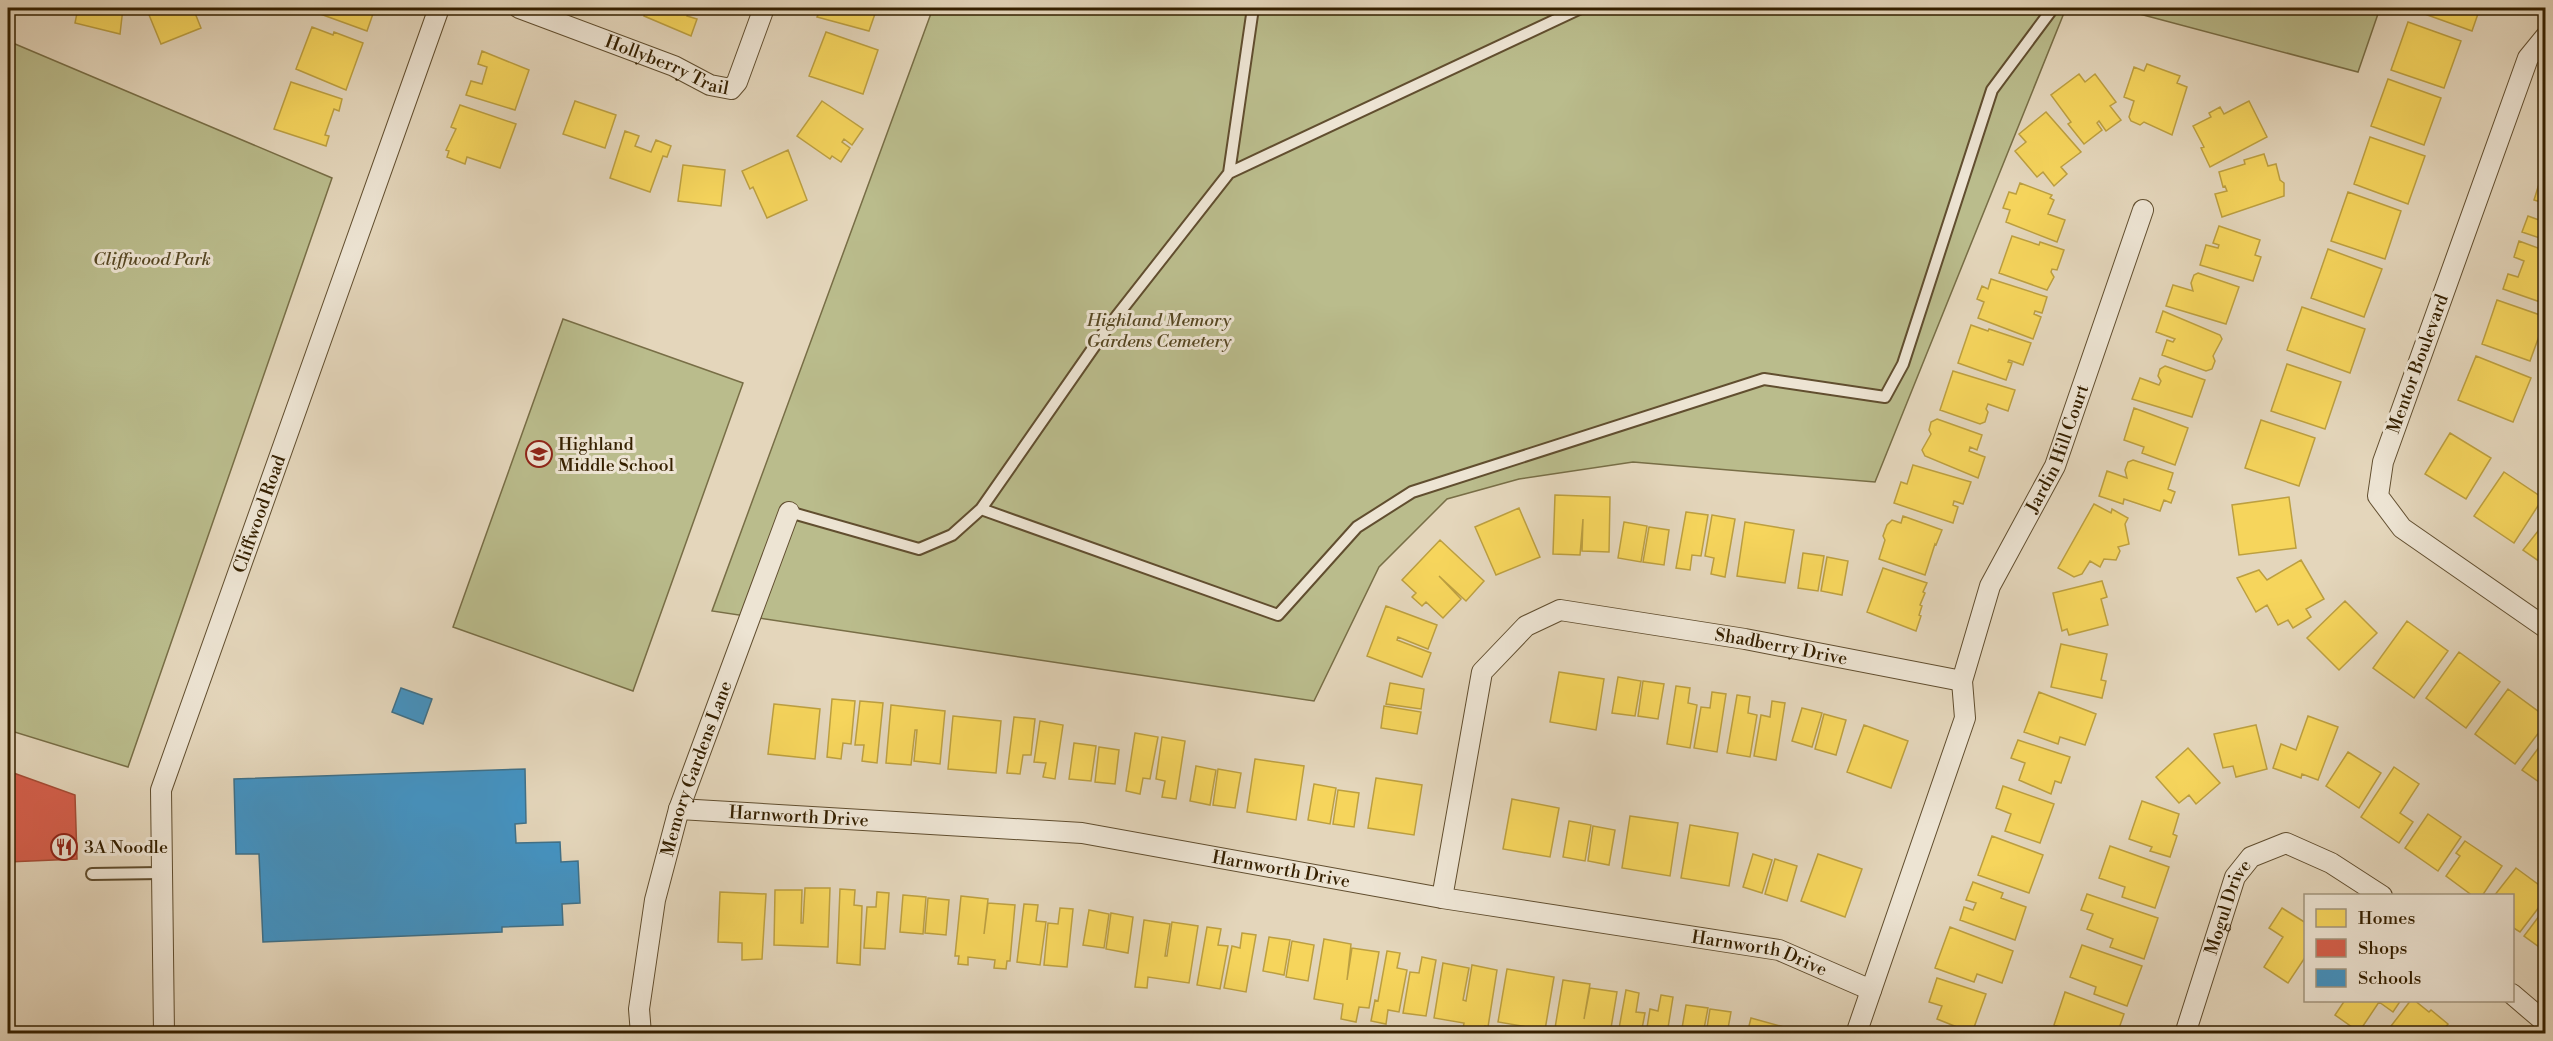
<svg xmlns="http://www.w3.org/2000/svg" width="2553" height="1041" viewBox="0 0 2553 1041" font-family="'Libre Bodoni',serif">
<rect width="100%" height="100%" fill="#e4d6bb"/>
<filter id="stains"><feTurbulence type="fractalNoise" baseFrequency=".00333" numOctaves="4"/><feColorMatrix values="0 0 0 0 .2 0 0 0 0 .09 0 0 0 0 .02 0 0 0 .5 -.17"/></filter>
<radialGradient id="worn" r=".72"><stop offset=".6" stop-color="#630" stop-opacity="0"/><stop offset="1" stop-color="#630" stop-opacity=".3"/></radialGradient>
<path fill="#babc8c" stroke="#786e46" stroke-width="1.5" d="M 933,8 L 2066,8 L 1875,482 L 1633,462 L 1519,479 L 1447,499 L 1379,567 L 1314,701 L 712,611 Z
M 2117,8 L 2380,8 L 2358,72 Z
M 8,41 L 332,178 L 128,767 L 8,730 Z
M 563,319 L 743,383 L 633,691 L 453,627 Z"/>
<path fill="#f6d55c" stroke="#bc9f40" stroke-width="1.5" d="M 78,8 L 123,8 L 120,34 L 75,23 Z
M 153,8 L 193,8 L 201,28 L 161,44 L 147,10 Z
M 313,8 L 375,8 L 367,31 L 312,11 Z
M 647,8 L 690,8 L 687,16 L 697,19 L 691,36 L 644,16 Z
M 821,8 L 877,8 L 869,31 L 817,17 Z
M 2408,8 L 2480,8 L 2472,31 Z
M 2408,22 L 2461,41 L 2444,88 L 2391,70 Z
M 312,27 L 333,35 L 334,32 L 363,43 L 346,90 L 296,69 Z
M 826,32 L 878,50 L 863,94 L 809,76 Z
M 482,51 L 529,70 L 515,110 L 466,95 L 471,81 L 482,84 L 487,67 L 478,64 Z
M 2147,64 L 2180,76 L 2177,83 L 2187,87 L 2172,135 L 2144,122 L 2140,125 L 2131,121 L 2129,117 L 2134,101 L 2124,97 L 2134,67 L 2144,71 Z
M 2079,74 L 2085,82 L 2095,74 L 2116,102 L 2110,106 L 2121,120 L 2106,131 L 2099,121 L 2097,123 L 2102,130 L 2084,144 L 2068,124 L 2071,122 L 2051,95 Z
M 2388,79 L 2441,98 L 2424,145 L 2371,126 Z
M 291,82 L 342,99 L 339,111 L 334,109 L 325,135 L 329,136 L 326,146 L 274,129 Z
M 575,101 L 616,115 L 605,148 L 563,134 Z
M 822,101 L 863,129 L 852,145 L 844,139 L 842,142 L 850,148 L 841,162 L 832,156 L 830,159 L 797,136 Z
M 2249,101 L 2267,137 L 2210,167 L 2201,148 L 2204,147 L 2193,126 L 2211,117 L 2209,113 L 2220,107 L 2224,114 Z
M 460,105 L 516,124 L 500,168 L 467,157 L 465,164 L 447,157 L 449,151 L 446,150 L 456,129 L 451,127 Z
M 2046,112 L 2081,152 L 2061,167 L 2067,174 L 2054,186 L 2043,172 L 2037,177 L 2015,151 L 2026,142 L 2019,134 Z
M 625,131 L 639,136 L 635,146 L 651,152 L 656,140 L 671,146 L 667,157 L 663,156 L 650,192 L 610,178 Z
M 2370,137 L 2425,156 L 2408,204 L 2354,184 Z
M 788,150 L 807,200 L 767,218 L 753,187 L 750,189 L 742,171 Z
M 2264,154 L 2268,166 L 2276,164 L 2280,180 L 2284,183 L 2284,196 L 2222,217 L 2215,194 L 2227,191 L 2225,186 L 2223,187 L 2219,172 L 2245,164 L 2244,160 Z
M 683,165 L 725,170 L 721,206 L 678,201 Z
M 2020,183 L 2052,195 L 2050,198 L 2054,200 L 2048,214 L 2065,220 L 2057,242 L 2006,222 L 2010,210 L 2003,208 L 2009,192 L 2016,194 Z
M 2539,184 L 2546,186 L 2546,240 L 2522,232 L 2528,216 L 2539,220 L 2544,203 L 2534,200 Z
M 2348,192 L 2401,211 L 2385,259 L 2331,241 Z
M 2219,226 L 2260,240 L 2255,255 L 2261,257 L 2253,281 L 2200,265 L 2206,245 L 2218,248 L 2219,245 L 2213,243 Z
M 2012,236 L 2039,245 L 2040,242 L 2064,250 L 2057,270 L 2052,269 L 2051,272 L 2054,277 L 2047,290 L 1999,273 Z
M 2519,241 L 2546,251 L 2546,304 L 2503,289 L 2508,274 L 2518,277 L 2524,261 L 2514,257 Z
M 2328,249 L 2382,269 L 2364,317 L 2311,298 Z
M 2198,273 L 2239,287 L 2226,324 L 2166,306 L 2173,285 L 2193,291 L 2191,283 L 2194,275 Z
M 1991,279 L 2047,297 L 2042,313 L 2035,311 L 2034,314 L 2041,317 L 2033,339 L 1978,318 L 1984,302 L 1977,299 L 1982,286 L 1988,289 Z
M 2497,300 L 2546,317 L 2530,361 L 2482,344 Z
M 2302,307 L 2365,329 L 2350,373 L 2287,350 Z
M 2163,311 L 2220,335 L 2222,339 L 2213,356 L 2215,361 L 2212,369 L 2206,371 L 2162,355 L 2167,340 L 2173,342 L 2175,339 L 2156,332 Z
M 1971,325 L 1988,331 L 1989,329 L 2031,343 L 2023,365 L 2009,360 L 2008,362 L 2012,363 L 2006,380 L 1958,363 Z
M 2476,356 L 2531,378 L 2513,422 L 2458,400 Z
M 2287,364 L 2341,382 L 2325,429 L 2271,411 Z
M 2165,366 L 2205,380 L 2192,417 L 2132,399 L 2140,378 L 2159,385 L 2161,381 L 2158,376 L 2160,369 Z
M 1953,371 L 2015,390 L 2008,411 L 1988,404 L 1986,409 L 1988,412 L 1985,422 L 1980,424 L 1940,410 Z
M 2134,408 L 2188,428 L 2175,465 L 2142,453 L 2144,447 L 2124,440 Z
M 1937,419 L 1982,435 L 1977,450 L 1970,447 L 1969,451 L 1985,457 L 1978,478 L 1925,456 L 1922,450 L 1931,434 L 1929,430 L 1931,422 Z
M 2261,420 L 2315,438 L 2299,486 L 2245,468 Z
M 2450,433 L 2491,458 L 2466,499 L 2425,474 Z
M 2133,460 L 2173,473 L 2168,489 L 2175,492 L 2171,503 L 2164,500 L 2160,511 L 2124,499 L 2123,504 L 2099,496 L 2107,471 L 2127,478 L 2125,470 L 2128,462 Z
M 1913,465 L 1971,482 L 1963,504 L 1954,501 L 1953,505 L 1958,507 L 1953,523 L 1894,503 L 1901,482 L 1907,484 Z
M 2504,472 L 2543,498 L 2514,543 L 2474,516 Z
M 1555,495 L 1610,497 L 1609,552 L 1582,551 L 1583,519 L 1580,555 L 1553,554 Z
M 2289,497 L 2296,548 L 2239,555 L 2232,505 Z
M 2094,504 L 2111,513 L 2112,509 L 2128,518 L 2125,524 L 2129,544 L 2118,547 L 2120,551 L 2116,560 L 2104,559 L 2100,567 L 2090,561 L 2082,574 L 2074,577 L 2058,568 Z
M 1519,508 L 1540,557 L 1496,575 L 1475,527 Z
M 1686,512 L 1708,515 L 1701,556 L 1692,555 L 1690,570 L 1676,568 Z
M 1712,515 L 1735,519 L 1725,577 L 1711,574 L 1714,558 L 1705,556 Z
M 1903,516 L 1942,530 L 1936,545 L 1935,544 L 1925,575 L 1879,559 L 1885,540 L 1883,536 L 1887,525 L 1892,520 L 1901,523 Z
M 2546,521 L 2546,566 L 2523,550 Z
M 1624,522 L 1647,526 L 1641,562 L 1618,558 Z
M 1745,522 L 1794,530 L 1785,583 L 1737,576 Z
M 1649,527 L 1669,530 L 1664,565 L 1643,562 Z
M 1440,540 L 1484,581 L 1466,601 L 1439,576 L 1461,599 L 1443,618 L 1426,602 L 1422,606 L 1412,597 L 1416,593 L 1402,580 Z
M 1803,553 L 1824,556 L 1818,591 L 1798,588 Z
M 1827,557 L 1848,561 L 1842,595 L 1821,591 Z
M 2301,560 L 2324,599 L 2306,609 L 2311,617 L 2293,628 L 2288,620 L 2278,625 L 2267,605 L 2256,612 L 2237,578 L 2259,570 L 2267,580 Z
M 1883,568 L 1927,583 L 1923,592 L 1925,593 L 1920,605 L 1922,606 L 1919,615 L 1921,616 L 1916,631 L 1867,612 Z
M 2102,581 L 2107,597 L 2101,599 L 2108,625 L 2069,635 L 2067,629 L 2062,631 L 2053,593 Z
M 2345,601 L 2377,633 L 2339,670 L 2307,638 Z
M 1386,606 L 1437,625 L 1428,649 L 1398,637 L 1397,640 L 1431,653 L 1422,677 L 1367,656 Z
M 2407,621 L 2448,651 L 2414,698 L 2373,668 Z
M 2061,644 L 2107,654 L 2101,680 L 2106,681 L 2102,698 L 2051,687 Z
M 2459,652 L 2500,682 L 2466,728 L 2426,698 Z
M 1559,672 L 1604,679 L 1596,730 L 1550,722 Z
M 1618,677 L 1641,681 L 1635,716 L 1612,713 Z
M 1643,681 L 1664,684 L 1658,719 L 1638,716 Z
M 1390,683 L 1424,689 L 1421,709 L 1386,704 Z
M 1676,686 L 1690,688 L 1688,703 L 1697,705 L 1690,748 L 1667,744 Z
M 2508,689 L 2546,717 L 2546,723 L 2515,764 L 2475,734 Z
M 1712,692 L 1726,694 L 1717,752 L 1694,748 L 1701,707 L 1710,708 Z
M 2039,692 L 2096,714 L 2085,745 L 2060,737 L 2058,744 L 2024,732 Z
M 1737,695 L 1750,697 L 1748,713 L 1757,715 L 1750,757 L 1727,753 Z
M 832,699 L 855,701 L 851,744 L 843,743 L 841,759 L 827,757 Z
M 860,701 L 883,703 L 877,763 L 862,761 L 864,745 L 855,745 Z
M 1772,701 L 1785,703 L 1776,760 L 1754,756 L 1761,715 L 1770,717 Z
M 774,704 L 820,709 L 815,759 L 768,754 Z
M 891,705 L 945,711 L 940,764 L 914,761 L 917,730 L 915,730 L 911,765 L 886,763 Z
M 1384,706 L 1421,712 L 1417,734 L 1381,728 Z
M 1802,708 L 1822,713 L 1812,747 L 1792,741 Z
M 1824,714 L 1846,720 L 1836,755 L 1815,749 Z
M 953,716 L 1001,721 L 996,773 L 948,769 Z
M 2308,716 L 2338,727 L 2318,780 L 2302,774 L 2301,778 L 2273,768 L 2281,744 L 2296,750 Z
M 1014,717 L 1035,719 L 1031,755 L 1023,755 L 1020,774 L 1007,773 Z
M 1040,721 L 1063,725 L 1055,779 L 1043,777 L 1046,763 L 1034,762 Z
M 1864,725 L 1908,741 L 1891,788 L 1847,772 Z
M 2256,725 L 2267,769 L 2236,777 L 2233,766 L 2223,768 L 2214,734 Z
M 1135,733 L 1158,737 L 1150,779 L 1143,778 L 1140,794 L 1126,791 Z
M 1162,737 L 1185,741 L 1176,799 L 1162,797 L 1165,781 L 1156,779 Z
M 2546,738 L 2546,787 L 2522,770 Z
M 2018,740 L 2070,757 L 2061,783 L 2055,781 L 2051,794 L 2019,780 L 2025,763 L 2011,758 Z
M 1074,743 L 1096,746 L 1091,781 L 1069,779 Z
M 1099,747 L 1119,750 L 1115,784 L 1095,782 Z
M 2188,748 L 2220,783 L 2196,804 L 2189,795 L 2179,803 L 2156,777 Z
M 2348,752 L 2381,773 L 2359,808 L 2326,786 Z
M 1255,759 L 1304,766 L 1296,820 L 1247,812 Z
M 1196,766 L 1216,770 L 1210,805 L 1190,801 Z
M 2394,767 L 2419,784 L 2400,813 L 2413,822 L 2399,843 L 2361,817 Z
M 1218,769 L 1241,773 L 1235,808 L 1213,805 Z
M 1376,778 L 1422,785 L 1414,835 L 1368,828 Z
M 1314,784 L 1336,788 L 1330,824 L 1308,820 Z
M 2003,786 L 2054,804 L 2040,843 L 2005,831 L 2011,814 L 1996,808 Z
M 1338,790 L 1359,793 L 1354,827 L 1333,824 Z
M 1512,799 L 1559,808 L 1550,857 L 1503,849 Z
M 2142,801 L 2179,814 L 2173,834 L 2177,836 L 2170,857 L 2150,851 L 2152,847 L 2129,839 Z
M 2428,814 L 2461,837 L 2438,871 L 2405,848 Z
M 1630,816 L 1678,823 L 1670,876 L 1622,868 Z
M 1569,821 L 1591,825 L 1585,861 L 1563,857 Z
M 1690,825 L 1738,833 L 1729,886 L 1681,878 Z
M 1593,826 L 1615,830 L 1609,865 L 1588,861 Z
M 1992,836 L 2043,855 L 2029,893 L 1978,875 Z
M 2465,841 L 2502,866 L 2482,896 L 2473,896 L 2446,876 L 2460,856 L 2456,853 Z
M 2110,846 L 2169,867 L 2155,908 L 2122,897 L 2125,887 L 2099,878 Z
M 1753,854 L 1772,860 L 1762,893 L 1743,887 Z
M 1818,854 L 1862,869 L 1845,917 L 1801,901 Z
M 1775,859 L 1797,866 L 1787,901 L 1765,894 Z
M 2516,868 L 2546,890 L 2546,898 L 2520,932 L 2512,927 L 2512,896 L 2494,896 Z
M 1973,882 L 2003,893 L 2001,898 L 2026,907 L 2015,940 L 1960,920 L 1964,907 L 1973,910 L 1976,903 L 1966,900 Z
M 805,888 L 830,888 L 828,947 L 774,945 L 775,890 L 802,890 L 801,923 L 803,923 Z
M 840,889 L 855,890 L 854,905 L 862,906 L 860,965 L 837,963 Z
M 720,892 L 766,894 L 762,959 L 742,960 L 742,943 L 718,942 Z
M 877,892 L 889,893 L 885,949 L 864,948 L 867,907 L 876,907 Z
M 2087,894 L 2158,918 L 2144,959 L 2110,947 L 2113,939 L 2087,929 L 2093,914 L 2081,910 Z
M 903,895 L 926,897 L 923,934 L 900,932 Z
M 961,896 L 988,899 L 984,934 L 988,903 L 1015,905 L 1010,961 L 1007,961 L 1006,969 L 994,968 L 995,960 L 968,957 L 968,965 L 958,964 L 959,956 L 955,956 Z
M 928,898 L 949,900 L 946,935 L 925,933 Z
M 1024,904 L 1038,905 L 1036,921 L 1046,922 L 1040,965 L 1017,962 Z
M 2546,907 L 2546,952 L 2524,936 Z
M 1060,908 L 1073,909 L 1067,967 L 1044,965 L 1048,923 L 1058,924 Z
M 2282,908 L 2306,923 L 2306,956 L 2288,983 L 2264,967 L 2283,937 L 2269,928 Z
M 1089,910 L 1109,914 L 1104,948 L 1083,945 Z
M 1111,913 L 1133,917 L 1128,953 L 1106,949 Z
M 1144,920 L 1170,924 L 1165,956 L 1167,956 L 1172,922 L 1198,926 L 1189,983 L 1148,977 L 1147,988 L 1135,987 Z
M 1207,927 L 1221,929 L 1218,945 L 1228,946 L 1220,989 L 1197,985 Z
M 1950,927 L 2013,951 L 2002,983 L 1977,974 L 1974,982 L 1935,968 Z
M 1242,933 L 1256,935 L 1246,992 L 1224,988 L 1232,946 L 1240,948 Z
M 1269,937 L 1290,940 L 1284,975 L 1263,971 Z
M 1324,939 L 1351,944 L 1347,980 L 1352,948 L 1379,952 L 1369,1008 L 1359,1007 L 1356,1022 L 1341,1019 L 1343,1004 L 1314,999 Z
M 1292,941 L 1314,945 L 1308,981 L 1286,977 Z
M 2082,945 L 2142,966 L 2127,1006 L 2094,994 L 2096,987 L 2070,977 Z
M 1387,951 L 1400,953 L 1397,968 L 1407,970 L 1399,1012 L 1388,1010 L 1386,1024 L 1371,1021 L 1375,1000 L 1378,1001 Z
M 1422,957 L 1436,960 L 1426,1016 L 1403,1013 L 1410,972 L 1419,973 Z
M 1443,963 L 1469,968 L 1463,1000 L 1466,1001 L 1472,965 L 1497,970 L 1488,1027 L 1485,1026 L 1483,1034 L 1462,1034 L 1464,1023 L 1434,1018 Z
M 1507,969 L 1554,977 L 1545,1030 L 1498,1022 Z
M 1937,978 L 1986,994 L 1972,1033 L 1937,1019 L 1942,1006 L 1929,1002 Z
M 1563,980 L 1590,984 L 1584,1019 L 1590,988 L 1617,992 L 1610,1034 L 1554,1034 Z
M 1626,990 L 1639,993 L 1636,1012 L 1645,1013 L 1641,1034 L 1618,1034 Z
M 2065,992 L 2124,1014 L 2117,1034 L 2079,1034 L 2054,1025 Z
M 1661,995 L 1673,997 L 1667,1034 L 1646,1034 L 1650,1009 L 1658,1011 Z
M 2345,1000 L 2401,1000 L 2393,1012 L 2379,1002 L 2359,1032 L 2335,1015 Z
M 2411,1000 L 2414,1000 L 2429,1012 L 2431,1010 L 2448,1024 L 2440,1034 L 2392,1034 L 2388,1030 Z
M 1686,1005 L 1708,1008 L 1703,1034 L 1681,1034 Z
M 1710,1009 L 1731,1012 L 1727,1034 L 1706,1034 Z
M 1751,1018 L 1795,1030 L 1795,1034 L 1747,1034 Z"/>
<path fill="#d6604d" stroke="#a64d36" stroke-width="1.5" d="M 8,771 L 75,795 L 77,859 L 8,862 Z"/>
<path fill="#4393c3" stroke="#3f7088" stroke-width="1.5" d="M 401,688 L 432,699 L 423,724 L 392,712 Z
M 525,769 L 526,823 L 515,824 L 516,843 L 560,842 L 561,862 L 578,861 L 580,903 L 562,904 L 563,925 L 502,927 L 502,932 L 263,942 L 259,854 L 236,854 L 234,779 Z"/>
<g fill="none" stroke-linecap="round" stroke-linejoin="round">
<defs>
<path id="lane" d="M 1229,173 L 1253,8
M 981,509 L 1278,615 L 1357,527 L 1412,492 L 1764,379 L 1885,397 L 1903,364 L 1992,90 L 2053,8
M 789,512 L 919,549 L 952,535 L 981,509 L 1105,331 L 1229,173 L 1581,8
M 92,874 L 161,873"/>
<g id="street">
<path id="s1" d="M 519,8 L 674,66 L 710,85 L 731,89 L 737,82 L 764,8"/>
<path d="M 2546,36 L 2528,58 L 2383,462 L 2378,496 L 2402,528 L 2546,628"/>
<path id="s2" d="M 679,809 L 1082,833 L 1442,898 L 1779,950 L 1871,990"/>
<path id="s3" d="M 1442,898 L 1482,672 L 1526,626 L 1560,610 L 1745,639 L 1962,681"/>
<path d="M 2512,994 L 2546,1023"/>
<path id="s4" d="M 164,1034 L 161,790 L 439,8"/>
<path id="s5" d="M 641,1034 L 639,1009 L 655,900 L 679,809 L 789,512"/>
<path id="s6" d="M 1856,1034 L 1965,718 L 1962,681 L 1990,586 L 2055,466 L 2143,210"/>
<path id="s7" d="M 2185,1034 L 2235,877 L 2251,857 L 2286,843 L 2331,863 L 2382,896"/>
</g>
</defs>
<use href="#lane" stroke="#614e2f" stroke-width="14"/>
<use href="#street" stroke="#614e2f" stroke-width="22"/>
<use href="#lane" stroke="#ede4d3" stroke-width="10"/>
<use href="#street" stroke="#ede4d3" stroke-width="20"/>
</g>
<defs>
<symbol id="school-ring" viewBox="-11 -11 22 22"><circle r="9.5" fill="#ede4d3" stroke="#8f2418" stroke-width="1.5"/><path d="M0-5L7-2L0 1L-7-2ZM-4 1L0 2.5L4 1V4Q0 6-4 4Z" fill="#8f2418"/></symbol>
<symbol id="restaurant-ring" viewBox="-11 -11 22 22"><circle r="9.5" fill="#ede4d3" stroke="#8f2418" stroke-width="1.5"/><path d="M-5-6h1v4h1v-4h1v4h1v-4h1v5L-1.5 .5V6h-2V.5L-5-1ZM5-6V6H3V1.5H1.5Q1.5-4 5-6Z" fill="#8f2418"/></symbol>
</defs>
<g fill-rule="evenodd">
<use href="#school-ring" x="524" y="439" width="30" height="30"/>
<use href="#restaurant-ring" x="49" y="832" width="30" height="30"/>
</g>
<g text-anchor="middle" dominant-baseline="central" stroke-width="6" stroke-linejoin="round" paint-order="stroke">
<g font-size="18" fill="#352000" stroke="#ede4d3">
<text stroke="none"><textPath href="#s1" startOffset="159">Hollyberry Trail</textPath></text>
<text transform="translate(2418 364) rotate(-70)">Mentor Boulevard</text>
<text stroke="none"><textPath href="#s6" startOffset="624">Jardin Hill Court</textPath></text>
<text stroke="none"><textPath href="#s4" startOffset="537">Cliffwood Road</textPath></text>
<text stroke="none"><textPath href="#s3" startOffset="555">Shadberry Drive</textPath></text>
<text stroke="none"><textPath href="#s5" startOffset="273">Memory Gardens Lane</textPath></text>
<text stroke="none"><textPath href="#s2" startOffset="120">Harnworth Drive</textPath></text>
<text stroke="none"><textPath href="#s2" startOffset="606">Harnworth Drive</textPath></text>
<text stroke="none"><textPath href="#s7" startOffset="134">Mogul Drive</textPath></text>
<text stroke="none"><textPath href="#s2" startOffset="1092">Harnworth Drive</textPath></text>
</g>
<g font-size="18" font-style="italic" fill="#564723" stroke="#ede4d3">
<text x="152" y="259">Cliffwood Park</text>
<text x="1159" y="320">Highland Memory<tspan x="1159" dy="21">Gardens Cemetery</tspan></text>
</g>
<g font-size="18" fill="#352000" stroke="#ede4d3" text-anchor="start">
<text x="558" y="444">Highland<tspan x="558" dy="21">Middle School</tspan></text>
<text x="84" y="847">3A Noodle</text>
</g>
</g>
<rect width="2553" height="1041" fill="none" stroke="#e4d6bb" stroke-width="30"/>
<rect x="9" y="9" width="2535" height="1023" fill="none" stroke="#352000" stroke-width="3"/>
<rect x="15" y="15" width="2523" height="1011" fill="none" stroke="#352000" stroke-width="1.5"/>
<rect x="2304" y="894" width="210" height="108" fill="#ede4d3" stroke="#a3967f" stroke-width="1.5"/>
<rect x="2316" y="909" width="30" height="18" fill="#f6d55c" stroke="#a3967f" stroke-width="1.5"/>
<text x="2358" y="924" font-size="18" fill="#352000">Homes</text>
<rect x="2316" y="939" width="30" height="18" fill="#d6604d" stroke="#a3967f" stroke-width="1.5"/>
<text x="2358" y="954" font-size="18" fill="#352000">Shops</text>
<rect x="2316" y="969" width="30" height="18" fill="#4393c3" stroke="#a3967f" stroke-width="1.5"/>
<text x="2358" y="984" font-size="18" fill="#352000">Schools</text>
<rect width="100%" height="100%" filter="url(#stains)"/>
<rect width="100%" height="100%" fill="url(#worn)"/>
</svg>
